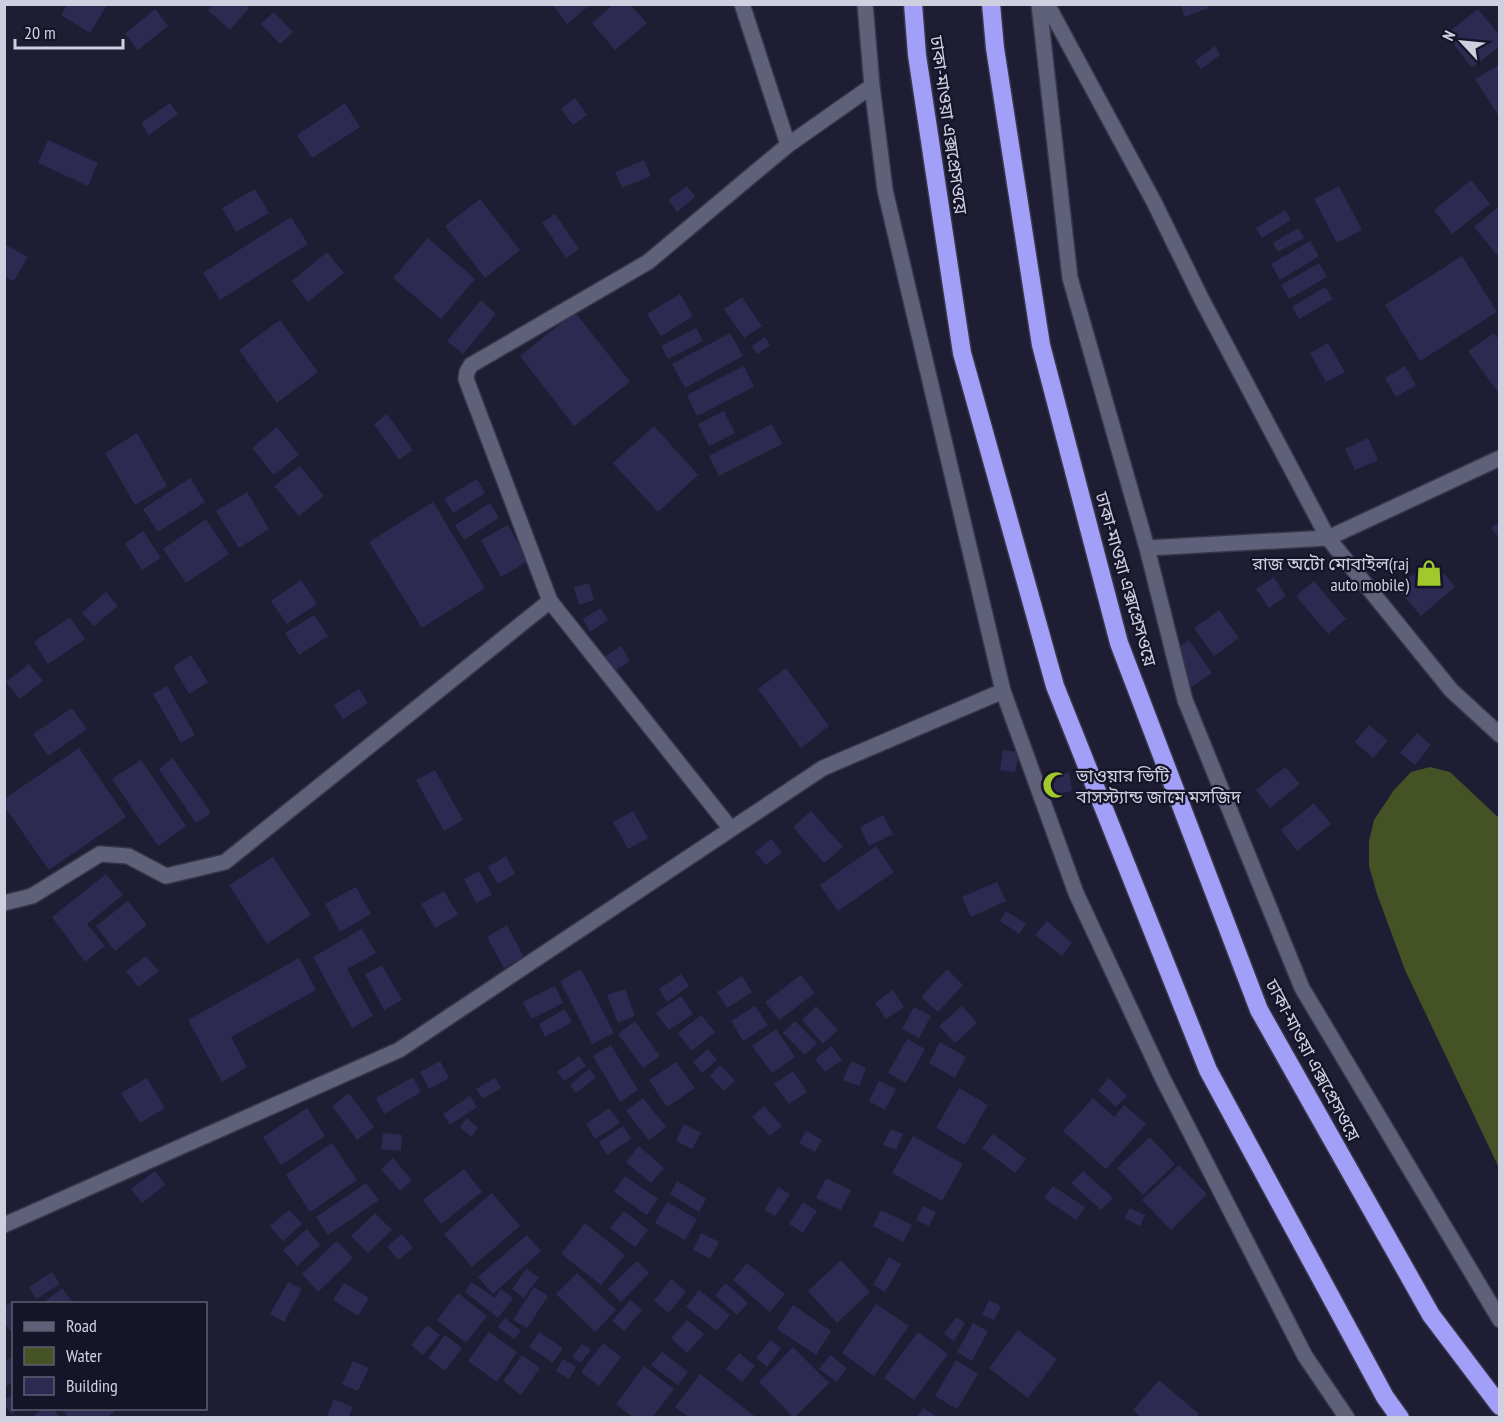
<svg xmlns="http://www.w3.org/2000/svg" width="1504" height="1422" viewBox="0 0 1504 1422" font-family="'PT Sans Narrow','Noto Sans Bengali',sans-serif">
<rect width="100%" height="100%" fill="#1e1d34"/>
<path fill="#445226" d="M 1430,767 L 1450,772 L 1499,818 L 1499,1168 L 1405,970 L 1377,894 L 1369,866 L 1369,841 L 1374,820 L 1394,790 L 1411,772 Z"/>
<path fill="#2c2a51" d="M 214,4 L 245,4 L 249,8 L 230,30 L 208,10 Z
M 552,4 L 591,4 L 567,24 Z
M 614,4 L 630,4 L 647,23 L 615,50 L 592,23 Z
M 1180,4 L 1207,4 L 1208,8 L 1185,17 Z
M 67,5 L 107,5 L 90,33 L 61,15 Z
M 155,9 L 168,26 L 138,50 L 125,34 Z
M 1478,9 L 1500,36 L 1500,46 L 1472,68 L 1446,34 Z
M 274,12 L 293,32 L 280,44 L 261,24 Z
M 1215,46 L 1220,55 L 1201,69 L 1195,61 Z
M 1500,64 L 1500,118 L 1475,79 Z
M 575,98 L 587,115 L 573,125 L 561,109 Z
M 170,103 L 178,114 L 149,135 L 141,123 Z
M 345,103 L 360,127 L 312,158 L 297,135 Z
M 48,140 L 98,163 L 88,186 L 38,163 Z
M 644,160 L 651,176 L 622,188 L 615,172 Z
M 1471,180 L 1490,204 L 1452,234 L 1434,210 Z
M 687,186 L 695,197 L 677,212 L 668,200 Z
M 1339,186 L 1362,230 L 1337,243 L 1314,199 Z
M 255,189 L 269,213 L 236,232 L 222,208 Z
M 480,199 L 520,250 L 485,278 L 445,226 Z
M 1497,208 L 1500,211 L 1500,255 L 1498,256 L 1474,227 Z
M 1285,210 L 1291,220 L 1262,238 L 1256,228 Z
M 555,214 L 579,249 L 566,258 L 542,223 Z
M 291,217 L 308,244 L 220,300 L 203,273 Z
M 1298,228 L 1304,238 L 1278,252 L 1273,243 Z
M 428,238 L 475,279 L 441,319 L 393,278 Z
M 1310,241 L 1319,256 L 1280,280 L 1271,264 Z
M 4,244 L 28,257 L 14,281 L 4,276 Z
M 327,252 L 344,273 L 308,302 L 292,281 Z
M 1462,256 L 1497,312 L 1420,361 L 1385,305 Z
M 1319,263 L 1327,277 L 1289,299 L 1281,285 Z
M 1325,287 L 1333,299 L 1299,319 L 1292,307 Z
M 680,294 L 693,316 L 661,336 L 647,314 Z
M 742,297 L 762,326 L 744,338 L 724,309 Z
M 481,300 L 496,314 L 463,354 L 447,341 Z
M 575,312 L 630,382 L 574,426 L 520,356 Z
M 280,320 L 318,372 L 277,403 L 239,350 Z
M 696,328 L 703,341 L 668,359 L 661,346 Z
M 730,333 L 743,356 L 685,388 L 672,364 Z
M 1494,333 L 1500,341 L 1500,395 L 1468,351 Z
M 765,337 L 770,345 L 757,354 L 752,346 Z
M 1328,343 L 1345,372 L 1326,382 L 1310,353 Z
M 744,366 L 754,387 L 697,416 L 687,395 Z
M 1405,366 L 1416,385 L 1396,397 L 1385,378 Z
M 724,411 L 735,433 L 709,446 L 698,424 Z
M 387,414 L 413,450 L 399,460 L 374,424 Z
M 772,424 L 782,444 L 719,476 L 709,456 Z
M 654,426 L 698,475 L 658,512 L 613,463 Z
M 277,427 L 299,455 L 274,475 L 252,448 Z
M 137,433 L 167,486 L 135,505 L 105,453 Z
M 1368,438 L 1378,460 L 1355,470 L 1345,449 Z
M 300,466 L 324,496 L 299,516 L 274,486 Z
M 190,478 L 205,502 L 158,532 L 143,509 Z
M 477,479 L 485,493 L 453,513 L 444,499 Z
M 247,492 L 269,529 L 239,548 L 216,511 Z
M 433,502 L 485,588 L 422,628 L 369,542 Z
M 490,503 L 499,518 L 464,540 L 455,525 Z
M 206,519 L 229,554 L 186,583 L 163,549 Z
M 1500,522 L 1500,539 L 1491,528 Z
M 508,525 L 528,561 L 501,577 L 481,540 Z
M 143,531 L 161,558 L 142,570 L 125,544 Z
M 1432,559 L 1455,587 L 1421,616 L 1397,588 Z
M 1274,577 L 1286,596 L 1269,608 L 1256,589 Z
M 301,580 L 317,604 L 287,624 L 271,601 Z
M 1314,581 L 1346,619 L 1328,634 L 1296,596 Z
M 589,583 L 594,600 L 579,605 L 574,587 Z
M 106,592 L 118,606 L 94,626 L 82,613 Z
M 601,608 L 608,620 L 590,632 L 583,619 Z
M 1219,610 L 1239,638 L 1214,656 L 1194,628 Z
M 314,615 L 328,636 L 299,655 L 285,633 Z
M 70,617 L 85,639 L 48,664 L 34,642 Z
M 1189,640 L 1212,673 L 1187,690 L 1165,657 Z
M 621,646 L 630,661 L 615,671 L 605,656 Z
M 191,655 L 208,682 L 189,694 L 173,667 Z
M 29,664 L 43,681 L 20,699 L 6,682 Z
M 786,668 L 829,726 L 801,748 L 758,689 Z
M 167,686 L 195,735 L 181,743 L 153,694 Z
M 359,689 L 368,703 L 343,719 L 334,705 Z
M 72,708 L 87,729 L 48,756 L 33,734 Z
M 1369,725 L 1388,741 L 1373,758 L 1355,742 Z
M 1417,733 L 1431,745 L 1415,765 L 1400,753 Z
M 79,748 L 126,817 L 49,870 L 4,806 L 4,799 Z
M 1003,750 L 1019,752 L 1015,772 L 1000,770 Z
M 173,758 L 211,813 L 196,823 L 159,769 Z
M 141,760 L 186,826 L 158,846 L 112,779 Z
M 1285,767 L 1300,784 L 1270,808 L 1256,790 Z
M 435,770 L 463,820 L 444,831 L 416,780 Z
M 1069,772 L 1072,791 L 1043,797 L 1040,778 Z
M 1314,803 L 1331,824 L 1297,851 L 1281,830 Z
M 633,811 L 648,838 L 628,849 L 613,822 Z
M 811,811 L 843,847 L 824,863 L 793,827 Z
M 883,815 L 893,834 L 869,846 L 860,827 Z
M 771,839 L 782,853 L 766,865 L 755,852 Z
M 876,846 L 894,872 L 838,911 L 820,885 Z
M 506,856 L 515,874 L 498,884 L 488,867 Z
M 273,857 L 311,915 L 267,944 L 229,885 Z
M 479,871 L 492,895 L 476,903 L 464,879 Z
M 106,874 L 123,895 L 87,924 L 105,946 L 85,962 L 52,917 Z
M 997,882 L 1006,901 L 971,917 L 962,897 Z
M 356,887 L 371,914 L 340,932 L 325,904 Z
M 444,891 L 458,915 L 435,928 L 421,904 Z
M 128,901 L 147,925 L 115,951 L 96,926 Z
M 1006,911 L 1026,924 L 1019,934 L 1000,921 Z
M 1047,921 L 1072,943 L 1062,956 L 1035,935 Z
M 507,925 L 524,957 L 504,968 L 487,937 Z
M 362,929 L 376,953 L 347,969 L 373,1016 L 352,1028 L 313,957 Z
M 146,956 L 159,971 L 138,987 L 126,971 Z
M 299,958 L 316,990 L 231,1037 L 247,1067 L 222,1082 L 188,1020 Z
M 382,965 L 402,1000 L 384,1010 L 365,974 Z
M 581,969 L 614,1033 L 592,1044 L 560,981 Z
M 947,969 L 963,985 L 938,1012 L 921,997 Z
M 681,974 L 689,986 L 667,1002 L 659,989 Z
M 801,975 L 815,993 L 779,1020 L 765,1002 Z
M 742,976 L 752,992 L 727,1008 L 717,992 Z
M 555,986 L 563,1003 L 531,1019 L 523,1002 Z
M 625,989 L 635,1016 L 618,1023 L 607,995 Z
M 893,990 L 904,1007 L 886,1019 L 875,1003 Z
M 681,996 L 693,1014 L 669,1030 L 656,1013 Z
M 755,1006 L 768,1025 L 743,1041 L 731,1021 Z
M 816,1006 L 838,1030 L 823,1044 L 802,1020 Z
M 962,1006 L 977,1023 L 955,1043 L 939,1026 Z
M 914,1007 L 931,1016 L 919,1038 L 902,1029 Z
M 565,1009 L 572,1022 L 545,1037 L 539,1024 Z
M 701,1015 L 715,1032 L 692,1051 L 678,1033 Z
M 635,1021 L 660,1056 L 643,1068 L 618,1034 Z
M 795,1021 L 817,1043 L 805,1055 L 783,1033 Z
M 776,1029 L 795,1057 L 772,1073 L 752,1046 Z
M 907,1039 L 925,1049 L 906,1083 L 888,1073 Z
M 940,1042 L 966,1057 L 955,1078 L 929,1063 Z
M 611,1045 L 638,1090 L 620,1102 L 593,1056 Z
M 831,1046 L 842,1060 L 825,1072 L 815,1059 Z
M 708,1049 L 717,1060 L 702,1073 L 693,1062 Z
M 579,1056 L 586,1066 L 564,1081 L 557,1072 Z
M 440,1061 L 449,1078 L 429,1089 L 420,1072 Z
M 851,1061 L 866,1068 L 859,1086 L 843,1080 Z
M 676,1062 L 695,1088 L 667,1107 L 649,1080 Z
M 720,1065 L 735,1081 L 724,1091 L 710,1076 Z
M 589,1069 L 596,1077 L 576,1093 L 570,1085 Z
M 793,1071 L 807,1092 L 789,1104 L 774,1084 Z
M 413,1077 L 421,1092 L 384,1114 L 376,1098 Z
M 147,1078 L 165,1108 L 140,1123 L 121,1093 Z
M 495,1078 L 501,1088 L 483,1099 L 476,1089 Z
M 1109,1078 L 1127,1096 L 1116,1107 L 1098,1090 Z
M 879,1081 L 896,1089 L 885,1110 L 869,1101 Z
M 959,1088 L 988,1105 L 965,1145 L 936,1128 Z
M 349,1093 L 374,1127 L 357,1140 L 332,1106 Z
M 470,1096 L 477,1107 L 450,1125 L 443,1114 Z
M 643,1098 L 666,1127 L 649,1140 L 626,1111 Z
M 1093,1098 L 1114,1117 L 1124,1105 L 1146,1124 L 1106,1169 L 1063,1131 Z
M 764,1106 L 782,1126 L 770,1136 L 752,1117 Z
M 307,1108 L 325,1136 L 281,1165 L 263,1137 Z
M 609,1108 L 620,1123 L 595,1139 L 586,1124 Z
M 467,1118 L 478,1128 L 471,1137 L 460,1127 Z
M 684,1124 L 701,1133 L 692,1149 L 676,1141 Z
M 623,1126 L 631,1139 L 607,1155 L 599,1142 Z
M 891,1129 L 903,1134 L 896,1150 L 883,1145 Z
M 806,1131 L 822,1140 L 815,1152 L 799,1143 Z
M 383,1133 L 402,1135 L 401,1151 L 381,1149 Z
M 993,1134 L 1026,1159 L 1015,1173 L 982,1148 Z
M 913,1136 L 963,1164 L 942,1201 L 892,1173 Z
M 1150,1137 L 1175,1164 L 1143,1195 L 1117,1168 Z
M 332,1143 L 357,1180 L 310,1212 L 286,1175 Z
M 639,1146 L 664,1168 L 651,1183 L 626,1162 Z
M 393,1158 L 412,1180 L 400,1191 L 381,1169 Z
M 1179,1165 L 1207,1194 L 1171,1230 L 1142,1200 Z
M 464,1169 L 482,1192 L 441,1224 L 423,1200 Z
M 155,1171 L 165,1185 L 142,1203 L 131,1189 Z
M 1083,1171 L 1113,1198 L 1101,1210 L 1071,1183 Z
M 625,1176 L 658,1199 L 647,1215 L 614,1192 Z
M 826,1178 L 851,1190 L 841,1210 L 816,1198 Z
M 677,1181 L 706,1199 L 699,1212 L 670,1194 Z
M 366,1183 L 379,1200 L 328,1235 L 316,1217 Z
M 1053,1186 L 1085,1207 L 1076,1220 L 1044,1198 Z
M 778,1187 L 790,1194 L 775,1216 L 764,1210 Z
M 492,1193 L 520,1226 L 472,1267 L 444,1234 Z
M 667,1202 L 697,1219 L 685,1240 L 655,1223 Z
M 803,1202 L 817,1211 L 803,1233 L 789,1224 Z
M 923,1206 L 936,1212 L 929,1226 L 916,1220 Z
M 1130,1208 L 1145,1215 L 1140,1226 L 1124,1218 Z
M 289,1210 L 302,1224 L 283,1241 L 270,1226 Z
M 881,1210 L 912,1225 L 903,1242 L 873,1226 Z
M 624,1211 L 648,1230 L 635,1247 L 610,1228 Z
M 375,1213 L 392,1230 L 368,1253 L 351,1236 Z
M 585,1223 L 625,1255 L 601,1285 L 561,1254 Z
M 307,1229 L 320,1245 L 297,1266 L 283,1250 Z
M 701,1233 L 719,1242 L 710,1259 L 693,1250 Z
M 402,1234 L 413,1248 L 398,1260 L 387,1246 Z
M 527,1235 L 541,1251 L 493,1294 L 478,1277 Z
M 337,1241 L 353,1258 L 318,1292 L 302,1274 Z
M 889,1257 L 901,1264 L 885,1292 L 873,1285 Z
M 841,1260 L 870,1292 L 837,1323 L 808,1291 Z
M 637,1261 L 649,1273 L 621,1302 L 608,1289 Z
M 747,1263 L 785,1294 L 770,1312 L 733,1280 Z
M 526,1269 L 539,1277 L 524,1298 L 512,1289 Z
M 52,1272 L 60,1284 L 36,1299 L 29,1287 Z
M 577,1273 L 616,1310 L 595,1332 L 556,1294 Z
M 671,1279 L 686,1291 L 669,1313 L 654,1301 Z
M 288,1282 L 302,1289 L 284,1322 L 270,1314 Z
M 472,1282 L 495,1298 L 501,1289 L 513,1298 L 498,1318 L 465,1292 Z
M 344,1283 L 369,1298 L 358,1316 L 333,1300 Z
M 726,1283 L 748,1303 L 737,1315 L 715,1295 Z
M 534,1287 L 548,1296 L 527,1328 L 513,1320 Z
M 62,1288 L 74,1304 L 42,1304 Z
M 699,1290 L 730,1315 L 717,1331 L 686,1307 Z
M 458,1293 L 487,1316 L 466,1343 L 437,1320 Z
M 630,1300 L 642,1310 L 624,1331 L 612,1321 Z
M 989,1300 L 1001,1306 L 994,1320 L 982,1315 Z
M 11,1302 L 14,1305 L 14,1332 L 12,1333 L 4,1323 L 4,1307 Z
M 876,1304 L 909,1326 L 874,1376 L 842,1353 Z
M 793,1305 L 831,1331 L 816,1355 L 777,1329 Z
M 956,1317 L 965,1323 L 954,1341 L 944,1334 Z
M 505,1318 L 521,1331 L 514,1339 L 498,1327 Z
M 687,1320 L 704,1334 L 687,1353 L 671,1338 Z
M 973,1323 L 988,1331 L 972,1361 L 957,1352 Z
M 427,1325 L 440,1335 L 423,1355 L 411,1345 Z
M 1018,1330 L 1057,1359 L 1028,1398 L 989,1368 Z
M 489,1332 L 517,1352 L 497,1382 L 468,1361 Z
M 539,1332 L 563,1348 L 553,1363 L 529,1347 Z
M 918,1332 L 948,1354 L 914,1400 L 884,1378 Z
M 445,1335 L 462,1348 L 445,1371 L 428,1358 Z
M 770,1340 L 781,1348 L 767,1367 L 756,1358 Z
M 603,1343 L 621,1357 L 599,1386 L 581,1372 Z
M 582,1344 L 591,1350 L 580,1363 L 572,1357 Z
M 793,1347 L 829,1383 L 794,1418 L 759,1382 Z
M 662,1352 L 688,1372 L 678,1385 L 651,1365 Z
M 739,1353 L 755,1366 L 742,1382 L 726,1369 Z
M 522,1355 L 540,1368 L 521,1395 L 503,1381 Z
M 830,1355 L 847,1368 L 837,1382 L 819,1369 Z
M 14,1356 L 14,1382 L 4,1387 L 4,1361 Z
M 563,1359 L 576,1367 L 569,1379 L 556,1371 Z
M 956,1360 L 978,1374 L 957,1409 L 935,1396 Z
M 353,1361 L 369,1368 L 358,1391 L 342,1384 Z
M 644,1366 L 674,1389 L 652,1418 L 634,1418 L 616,1404 Z
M 700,1374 L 757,1418 L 690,1418 L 675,1407 Z
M 1159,1380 L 1199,1414 L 1196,1418 L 1142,1418 L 1133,1410 Z
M 14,1394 L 14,1408 L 20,1408 L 11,1414 L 4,1404 L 4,1400 Z
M 334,1399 L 353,1407 L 348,1418 L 326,1418 Z
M 43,1408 L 53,1408 L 60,1418 L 31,1418 Z
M 62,1408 L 119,1408 L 106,1418 L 68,1418 Z
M 923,1408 L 939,1418 L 917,1418 Z"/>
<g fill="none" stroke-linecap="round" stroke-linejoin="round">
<defs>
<path id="minor" d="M 742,4 L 788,145
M 865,4 L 872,86 L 885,190 L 1003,691 L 1076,893 L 1163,1079 L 1305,1356 L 1347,1418
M 1039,4 L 1070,278 L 1147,548 L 1185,700 L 1302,988 L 1500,1320
M 1047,4 L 1154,202 L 1202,300 L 1328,538 L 1451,690 L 1500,735
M 1147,548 L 1328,538 L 1500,458
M 550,601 L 466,379 L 467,372 L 471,365 L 648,262 L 788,145 L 872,86
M 4,903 L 32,896 L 100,854 L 128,856 L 166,876 L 225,862 L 550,601 L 731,829
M 4,1225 L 399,1050 L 823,768 L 1003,691"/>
<path id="highway" d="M 913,4 L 917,55 L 962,353 L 1055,686 L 1208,1070 L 1385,1397 L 1400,1418
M 991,4 L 995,48 L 1041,345 L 1119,643 L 1259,1010 L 1431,1315 L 1500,1406"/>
</defs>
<use href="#minor" stroke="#38374a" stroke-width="18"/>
<use href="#highway" stroke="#38374a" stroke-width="21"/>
<use href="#minor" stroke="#5f607a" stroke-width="15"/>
<use href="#highway" stroke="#a19ff7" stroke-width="18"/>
</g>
<defs>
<symbol id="shop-bare" viewBox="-9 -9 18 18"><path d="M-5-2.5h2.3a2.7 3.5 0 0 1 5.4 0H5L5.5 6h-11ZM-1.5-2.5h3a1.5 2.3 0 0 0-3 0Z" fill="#a0c92b" stroke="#151429" stroke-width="2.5" paint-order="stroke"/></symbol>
<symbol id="mosque-bare" viewBox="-9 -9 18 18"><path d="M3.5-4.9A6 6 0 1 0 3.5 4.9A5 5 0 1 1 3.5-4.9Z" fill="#a0c92b" stroke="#151429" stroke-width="2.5" paint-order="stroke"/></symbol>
</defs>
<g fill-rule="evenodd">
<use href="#shop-bare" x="1410" y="554" width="38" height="38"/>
<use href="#mosque-bare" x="1037" y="766" width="38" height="38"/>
</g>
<g text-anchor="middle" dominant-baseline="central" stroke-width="4.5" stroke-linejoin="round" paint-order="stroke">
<g font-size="18" fill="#cfd0df" stroke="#151429">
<text transform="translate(949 125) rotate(82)">ঢাকা-মাওয়া এক্সপ্রেসওয়ে</text>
<text transform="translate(1126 579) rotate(74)">ঢাকা-মাওয়া এক্সপ্রেসওয়ে</text>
<text transform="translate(1313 1060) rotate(62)">ঢাকা-মাওয়া এক্সপ্রেসওয়ে</text>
</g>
<g font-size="18" fill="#cfd0df" stroke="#151429" text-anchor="end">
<text x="1409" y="563">রাজ অটো মোবাইল(raj<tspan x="1409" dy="21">auto mobile)</tspan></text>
<text x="1076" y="775" text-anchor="start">ভাওয়ার ভিটি<tspan x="1076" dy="21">বাসস্ট্যান্ড জামে মসজিদ</tspan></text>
</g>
</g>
<rect width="1504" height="1422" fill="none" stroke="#cfd0df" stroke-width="12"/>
<rect x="12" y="1302" width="195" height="108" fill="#151429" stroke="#5f5f72" stroke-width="1.5"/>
<rect x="24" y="1322" width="30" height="9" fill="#5f607a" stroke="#5f5f72" stroke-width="1.5"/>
<text x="66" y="1332" font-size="18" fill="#cfd0df">Road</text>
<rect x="24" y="1347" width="30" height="18" fill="#445226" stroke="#5f5f72" stroke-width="1.5"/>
<text x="66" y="1362" font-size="18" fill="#cfd0df">Water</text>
<rect x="24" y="1377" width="30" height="18" fill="#2c2a51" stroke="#5f5f72" stroke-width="1.5"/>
<text x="66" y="1392" font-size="18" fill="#cfd0df">Building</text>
<g transform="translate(1462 42) rotate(296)" stroke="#151429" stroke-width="4.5" paint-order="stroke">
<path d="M0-4.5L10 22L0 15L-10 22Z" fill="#cfd0df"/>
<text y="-9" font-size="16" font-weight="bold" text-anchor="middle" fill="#cfd0df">N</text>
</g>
<path d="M15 39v9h108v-9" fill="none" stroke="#cfd0df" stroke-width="3"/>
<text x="24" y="39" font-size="18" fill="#cfd0df" stroke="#151429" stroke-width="4.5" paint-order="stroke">20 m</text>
</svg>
